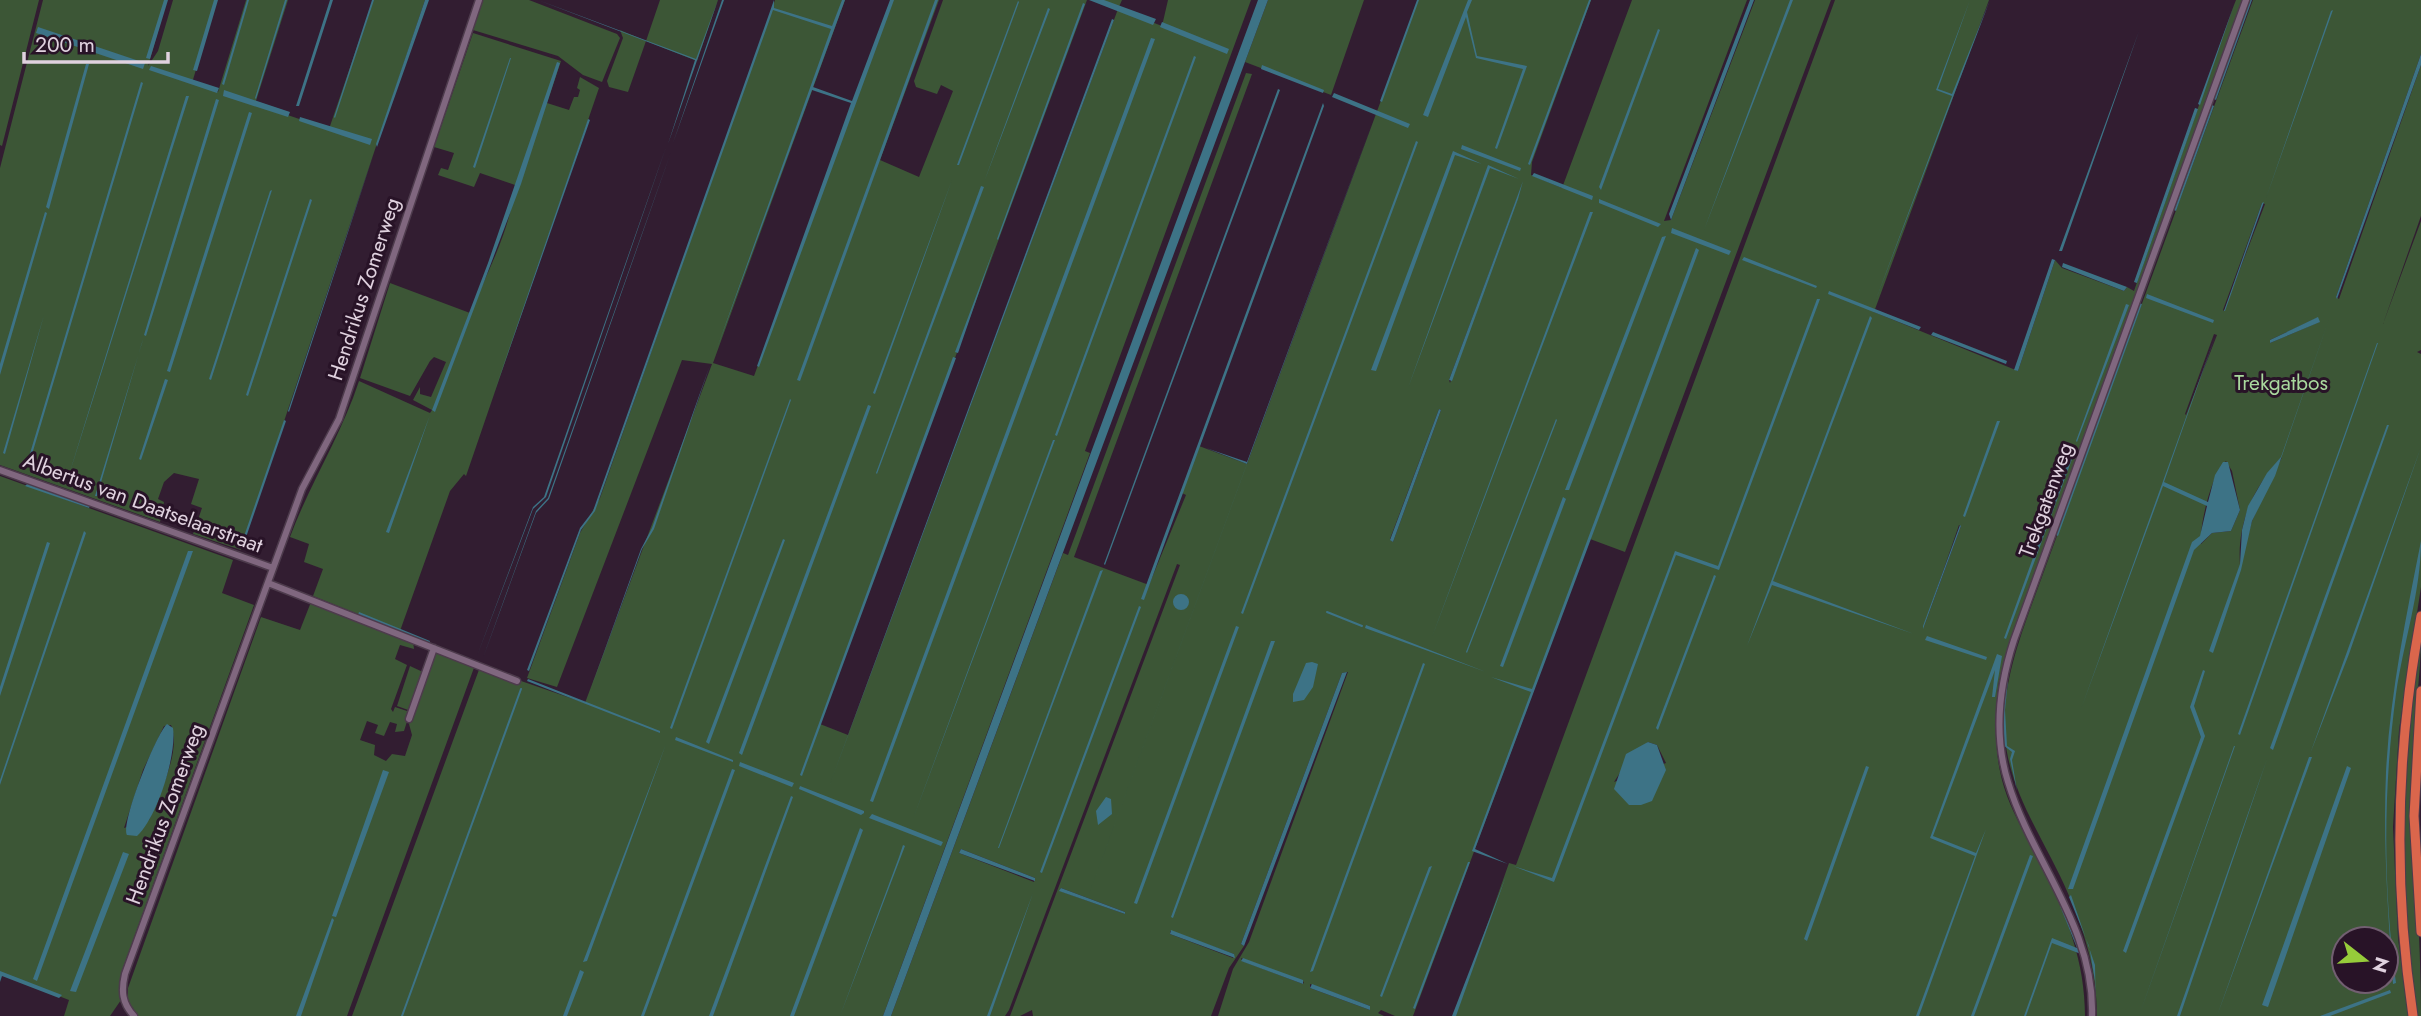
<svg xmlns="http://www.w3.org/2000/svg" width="2421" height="1016" viewBox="0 0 2421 1016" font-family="Jost,sans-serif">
<rect width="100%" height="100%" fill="#321d31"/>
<path fill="#3c5636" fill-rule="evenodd" d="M 0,0 L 39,0 L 2,146 L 0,145 Z
M 43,0 L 167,0 L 148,66 L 158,51 L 173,0 L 217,0 L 192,83 L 218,92 L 246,0 L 288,0 L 255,104 L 329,129 L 373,0 L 425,0 L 241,550 L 193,534 L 202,508 L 191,504 L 199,479 L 174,473 L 164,482 L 158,499 L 164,502 L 160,522 L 0,465 L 0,168 Z
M 483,0 L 529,0 L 617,34 L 620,38 L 602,82 L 583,75 L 558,56 L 473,30 Z
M 660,0 L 718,0 L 697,61 L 646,41 L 628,92 L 609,87 L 607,81 L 623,38 L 620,30 L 646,41 Z
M 775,0 L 845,0 L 713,363 L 754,376 L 892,0 L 939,0 L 880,160 L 919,177 L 953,91 L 941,85 L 937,94 L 916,87 L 914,81 L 943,0 L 1087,0 L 820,724 L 848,735 L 1118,9 L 1095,0 L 1122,0 L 1118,9 L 1162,26 L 1168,0 L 1251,0 L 1085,451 L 1090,453 L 883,1016 L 352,1016 L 480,667 L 585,703 L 712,364 L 682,360 L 557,687 L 527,678 L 580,533 L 600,498 Z
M 1268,0 L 1364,0 L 1331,95 L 1245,62 Z
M 1418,0 L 1591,0 L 1532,162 L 1531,175 L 1562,188 L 1632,0 L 1747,0 L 1664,221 L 1671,220 L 1755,0 L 1831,0 L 1625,552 L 1590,539 L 1413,1016 L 1395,1016 L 1381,1010 L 1378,1013 L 1384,1016 L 1218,1016 L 1233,969 L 1249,942 L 1348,672 L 1342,673 L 1241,944 L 1244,946 L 1229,968 L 1211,1016 L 1033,1016 L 1032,1010 L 1020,1016 L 1010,1016 L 1180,565 L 1177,564 L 1009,1010 L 1005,1016 L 891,1016 L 1063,553 L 1068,555 L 1246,73 L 1252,74 L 1074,557 L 1149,585 L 1186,495 L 1182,493 L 1199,446 L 1247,464 ZM 1523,182 L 1450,383 L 1449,380 ZM 1439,409 L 1441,410 L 1393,542 L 1390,539 ZM 961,849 L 1035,878 L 1034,882 L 959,853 ZM 1061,888 L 1125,912 L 1125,914 L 1060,891 ZM 1170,931 L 1234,954 L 1233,958 L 1170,934 ZM 1241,958 L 1304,982 L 1303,984 L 1242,961 ZM 1310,984 L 1370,1006 L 1370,1010 L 1310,988 Z
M 1835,0 L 1989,0 L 1874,312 L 2018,371 L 2055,260 L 2062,268 L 2124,291 L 2127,287 L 2134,291 L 2234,5 L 2236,0 L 2244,0 L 1999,681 C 1994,714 1994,755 2004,787 C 2013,816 2030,842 2043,869 C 2067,916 2085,962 2085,1016 L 1455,1016 L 1509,863 L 1516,865 ZM 1959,525 L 1961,526 L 1923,629 ZM 1648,742 L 1657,745 L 1666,763 L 1614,782 L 1623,768 Z
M 2253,0 L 2421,0 L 2421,54 L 2336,297 L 2339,299 L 2421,65 L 2421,216 L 2383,324 L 2421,221 L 2421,350 L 2417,352 L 2421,354 L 2421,587 L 2399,730 L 2393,827 L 2398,938 L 2408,1016 L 2097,1016 C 2097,960 2077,908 2051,858 C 2031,819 2010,784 2005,739 C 2001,692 2016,648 2032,604 ZM 2262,203 L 2265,204 L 2224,311 L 2223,310 ZM 2317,318 L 2319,322 L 2270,343 L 2270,340 ZM 2214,334 L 2217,335 L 2186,415 L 2185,414 ZM 2282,457 L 2252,521 L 2240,565 C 2237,523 2253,487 2282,457 ZM 2226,461 L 2232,471 L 2240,510 L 2231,531 L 2212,533 L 2201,544 C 2199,526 2212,472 2226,461 ZM 2344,939 L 2386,939 L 2386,981 L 2344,981 Z
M 473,33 L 561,61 L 547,103 L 569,110 L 574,97 L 578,97 L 580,90 L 577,88 L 580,77 L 599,88 L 466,476 L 464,474 L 450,491 L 400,631 L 313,596 L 323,569 L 304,562 L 309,544 L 290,537 C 310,483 341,436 359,381 L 430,413 L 432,410 L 413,400 L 420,387 L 420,394 L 431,397 L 446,362 L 434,357 L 430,361 L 410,396 L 360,378 L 390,283 L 470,313 C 487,273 511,229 515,185 L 480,173 L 474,187 L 438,175 L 441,168 L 448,170 L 454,153 L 434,147 Z
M 0,476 L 233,560 L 222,593 L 254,605 L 123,968 L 119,984 L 121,1000 L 110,1016 L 64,1016 L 69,1000 L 2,974 L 0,978 ZM 171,725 C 181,750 162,787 153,811 L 149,820 L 124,828 L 143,770 L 164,726 Z
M 311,602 L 413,641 L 414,649 L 400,645 L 395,659 L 407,665 L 391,709 L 393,712 L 395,707 L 410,712 L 404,731 L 395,732 L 397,724 L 390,722 L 384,736 L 375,733 L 378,725 L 367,721 L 360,740 L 375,745 L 374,755 L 386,761 L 392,754 L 405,756 L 412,735 L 409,724 L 437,651 L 475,665 L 347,1016 L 137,1016 L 128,1003 L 128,988 L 261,617 L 300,630 Z
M 2421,636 C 2421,681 2412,725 2413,770 C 2413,852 2421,934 2421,1016 L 2417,1016 C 2396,889 2403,763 2421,636 Z
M 410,666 L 425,673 L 411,711 L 397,706 Z"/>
<path fill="#3d7386" d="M 164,0 L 168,0 L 150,59 L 146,58 Z
M 214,0 L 218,0 L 197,71 L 193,70 Z
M 247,0 L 249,0 L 224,85 L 222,84 Z
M 285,0 L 287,0 L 256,99 L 255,98 Z
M 330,0 L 333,0 L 299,106 L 296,106 Z
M 372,0 L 374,0 L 335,118 L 334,117 Z
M 425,0 L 429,0 L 377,147 L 376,144 Z
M 538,0 L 696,59 L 718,0 L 668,144 L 695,60 Z
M 722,0 L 724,0 L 673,143 Z
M 774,0 L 774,8 L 832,26 L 842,0 L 845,0 L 813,87 L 852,101 L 890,0 L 894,0 L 759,367 L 757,366 L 851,103 L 812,90 L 716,351 L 831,29 L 773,10 L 595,511 L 581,530 L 529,671 L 527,670 L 580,528 L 593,511 Z
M 935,0 L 938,0 L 800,381 L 797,380 Z
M 1089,0 L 1104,0 L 1156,19 L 1153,25 Z
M 1258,0 L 1268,0 L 891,1016 L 883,1016 Z
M 1417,0 L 1419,0 L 1382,102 L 1380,101 Z
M 1468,0 L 1472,0 L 1467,12 L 1477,56 L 1527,66 L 1497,149 L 1495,148 L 1523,69 L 1476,58 L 1466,17 L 1428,117 L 1423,115 Z
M 1589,0 L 1591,0 L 1530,165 L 1528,164 Z
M 1750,0 L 1754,0 L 1671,220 L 1669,214 Z
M 1790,0 L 1793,0 L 1704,230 Z
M 1970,0 L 1938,89 L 1952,94 L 1990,0 L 1875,302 L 1952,96 L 1936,90 Z
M 2250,0 L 2252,0 L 2216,100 L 2214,99 Z
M 1018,1 L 1019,2 L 959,165 L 957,165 Z
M 1083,3 L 1085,4 L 998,240 L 997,239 Z
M 2234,5 L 2200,105 L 2198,104 Z
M 1048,8 L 1050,9 L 984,182 Z
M 2333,10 L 2266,198 L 2331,11 Z
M 1112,19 L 1114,20 L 830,784 Z
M 1162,22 L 1229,49 L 1227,54 L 1160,27 Z
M 38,27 L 145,63 L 143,69 L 36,33 Z
M 1658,29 L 1660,30 L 1601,190 L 1599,187 Z
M 2139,31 L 2062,251 L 2059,251 Z
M 1151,38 L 1155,39 L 873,802 L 870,801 Z
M 2421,54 L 2421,65 L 2337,299 L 2336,297 Z
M 1194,56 L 1196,57 L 1057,436 L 1055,435 Z
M 510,58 L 511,58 L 475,168 L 473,167 Z
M 557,62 L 560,63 L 521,184 L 435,412 L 432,410 L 488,263 Z
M 86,64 L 89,64 L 49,209 L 46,207 Z
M 1262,65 L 1324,90 L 1323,93 L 1261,69 Z
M 151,66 L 219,88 L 217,93 L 149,70 Z
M 141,82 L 143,83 L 30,461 L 28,460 Z
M 1278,89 L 1280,90 L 1105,565 L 1104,564 Z
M 224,90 L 290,112 L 288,117 L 223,96 Z
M 1334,93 L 1410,124 L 1408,128 L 1332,97 Z
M 186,96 L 189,96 L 68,478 Z
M 216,99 L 219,100 L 146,336 L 144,335 Z
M 1323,103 L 1324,106 L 1144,600 L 1141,599 Z
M 2212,105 L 2214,106 L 2176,211 L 2174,210 Z
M 2195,108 L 2198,109 L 2137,283 L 2134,282 Z
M 249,112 L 252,113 L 170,372 L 167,371 Z
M 300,117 L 372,139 L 370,145 L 299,121 Z
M 1374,118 L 1089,894 L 1247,464 L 1206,448 L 1247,462 Z
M 588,119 L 590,120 L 494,393 Z
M 1416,141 L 1418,142 L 1243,614 L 1241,613 Z
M 1462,145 L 1521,168 L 1520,171 L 1461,149 Z
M 666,147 L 546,497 L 533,509 L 477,656 L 533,507 L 544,497 Z
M 1453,151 L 1482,164 L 1455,155 L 1376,371 L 1371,370 Z
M 671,152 L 549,499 L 536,513 L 483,658 L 536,511 L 548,498 Z
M 373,156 L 289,412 L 288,411 Z
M 1488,165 L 1519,179 L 1490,168 L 1408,388 Z
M 1534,173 L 1593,196 L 1592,200 L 1532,176 Z
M 952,180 L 875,394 L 873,393 Z
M 1523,181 L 1518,199 L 1452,381 L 1449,380 Z
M 981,186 L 984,187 L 877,474 L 876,473 Z
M 272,190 L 211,380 L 209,379 L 270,191 Z
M 310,199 L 312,200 L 248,396 L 246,395 Z
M 1599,199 L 1661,224 L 1658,227 L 1599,203 Z
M 2264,202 L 2225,311 L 2224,311 L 2262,203 Z
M 45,212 L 47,213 L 0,375 L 0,364 Z
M 1590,212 L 1593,212 L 1432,637 Z
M 1672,228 L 1731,251 L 1729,255 L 1671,233 Z
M 1666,236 L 1569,490 L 1565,490 L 1662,237 Z
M 996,243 L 958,353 L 955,352 Z
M 1696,248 L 1699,250 L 1475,849 L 1508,864 L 1472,851 L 1531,692 L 1491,677 L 1532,689 Z
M 1744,257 L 1817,286 L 1816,288 L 1742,260 Z
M 2052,259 L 2055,260 L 2018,371 L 2014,370 Z
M 2063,263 L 2127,287 L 2124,291 L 2062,267 Z
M 1829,291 L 1921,327 L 1919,330 L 1828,294 Z
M 2147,294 L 2214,320 L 2213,323 L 2146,298 Z
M 1817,299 L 1820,299 L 1719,570 L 1676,555 L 1554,882 L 1513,866 L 1552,878 L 1675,551 L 1718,566 Z
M 2139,303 L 2142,304 L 2058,536 L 2056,535 Z
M 2126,304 L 2129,305 L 2077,442 L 2076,441 Z
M 44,315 L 5,454 L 3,453 Z
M 1870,316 L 1872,318 L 1773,581 L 1914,634 L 1772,585 L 1747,646 Z
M 2318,317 L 2320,322 L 2270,343 L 2270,340 Z
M 2329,319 L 2275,476 L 2252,521 L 2241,570 L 2213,653 L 2209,651 L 2240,564 L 2242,530 L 2248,506 L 2267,473 L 2281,457 Z
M 1933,332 L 2007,361 L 2006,364 L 1931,335 Z
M 2216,334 L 2164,482 L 2208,502 L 2215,475 L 2223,462 L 2228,462 L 2240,510 L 2231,531 L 2212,533 L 2194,550 L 2073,889 L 2068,889 L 2192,542 L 2200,536 L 2207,506 L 2163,486 L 2081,709 Z
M 143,339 L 97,496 L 95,496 L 142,343 Z
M 2377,343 L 2378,343 L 2240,735 L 2238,734 Z
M 953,357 L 956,358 L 802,776 L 800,775 Z
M 710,365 L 654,529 L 642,549 L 590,691 L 641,549 L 652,528 Z
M 165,379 L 168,380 L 141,460 L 139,459 Z
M 790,399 L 791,400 L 672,729 L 670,728 Z
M 868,405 L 871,406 L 742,755 L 739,753 Z
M 1439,409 L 1441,410 L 1393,542 L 1390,540 Z
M 430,415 L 389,533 L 386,532 Z
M 1556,419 L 1557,420 L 1467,653 L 1466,652 Z
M 284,420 L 286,421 L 242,549 L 240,548 Z
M 1997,421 L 2000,421 L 1965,517 L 1963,516 Z
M 2387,425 L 2389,425 L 2273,750 L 2270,748 Z
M 1053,440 L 1055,440 L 913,819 Z
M 2421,447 L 2349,654 L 2310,754 Z
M 2072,450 L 2075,451 L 2006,639 L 2004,638 Z
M 28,483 L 90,506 L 89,508 L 25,486 Z
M 1563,497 L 1566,499 L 1503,667 L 1500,666 Z
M 1960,525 L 1961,526 L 1923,629 L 1923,626 Z
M 84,531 L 86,533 L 0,785 L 0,780 Z
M 783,539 L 785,540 L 709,744 L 706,742 Z
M 2421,541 C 2421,592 2403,644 2396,694 C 2383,790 2383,888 2396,983 L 2393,984 C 2388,913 2383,843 2386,772 C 2390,694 2406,617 2421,541 Z
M 47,542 L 50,543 L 0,696 L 0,687 Z
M 188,551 L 193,551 L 37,981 L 33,979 Z
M 1103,570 L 999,848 L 998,848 L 1100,571 Z
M 1714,575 L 1716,576 L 1658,730 L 1656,728 Z
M1173 602a8 8 0 1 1 16 0a8 8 0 1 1-16 0Z
M 1139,606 L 1141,607 L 1042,873 L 1040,872 Z
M 359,612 L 430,641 L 429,644 L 358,615 Z
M 1366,625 L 1486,672 L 1365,628 Z
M 1236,626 L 1239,627 L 1137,904 L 1134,903 Z
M 1927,636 L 1987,657 L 1986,660 L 1925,640 Z
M 1271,641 L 1275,641 L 1173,918 L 1171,917 Z
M 1997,654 L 2002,656 L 1995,697 L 1992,697 L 1995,670 L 1933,836 L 1976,853 L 1986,829 L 1919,1016 L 1916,1016 L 1975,856 L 1930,838 Z
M 2010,660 L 2005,710 L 2007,746 L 2015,751 L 2012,760 L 2017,791 L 2010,759 L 2012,752 L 2003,745 L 2003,699 Z
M 1312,662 L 1318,664 L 1313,687 L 1304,700 L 1293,702 L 1293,694 L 1306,663 Z
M 1423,663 L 1425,664 L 1313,971 L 1310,972 Z
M 2203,670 L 2205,671 L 2194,706 L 2205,736 L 2126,953 L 2123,951 L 2201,737 L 2190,707 Z
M 1347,672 L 1244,946 L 1241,944 L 1342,673 Z
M 528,679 L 660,731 L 660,733 L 527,681 Z
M 167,724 L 173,728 C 177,755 157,818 137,836 L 127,835 C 120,824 156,734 167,724 Z
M 676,737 L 733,760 L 733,762 L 675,740 Z
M 1648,742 L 1657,745 L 1666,770 L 1652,801 L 1641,805 L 1629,805 L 1614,789 L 1626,754 Z
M 666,744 L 587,961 L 583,962 Z
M 2235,746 L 2139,1016 L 2234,746 Z
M 2309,757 L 2312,757 L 2217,1016 Z
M 2267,759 L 2180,1016 L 2177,1016 Z
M 740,762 L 794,783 L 792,787 L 739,766 Z
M 1866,766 L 1869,767 L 1807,941 L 1804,939 Z
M 2347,766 L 2351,768 L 2268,1007 L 2262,1005 Z
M 732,769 L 735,770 L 644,1016 L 641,1016 Z
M 383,770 L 389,772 L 336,917 L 332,916 Z
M 800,786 L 864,811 L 864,813 L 861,815 L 799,789 Z
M 791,796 L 793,797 L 713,1016 L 709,1016 Z
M 1106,797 L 1111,799 L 1112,814 L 1098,825 L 1096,811 Z
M 872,814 L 943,842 L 941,846 L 869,818 Z
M 860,828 L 863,830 L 794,1016 L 790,1016 Z
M 903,845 L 905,846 L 840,1016 L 899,857 Z
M 961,849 L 1035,878 L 1035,881 L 959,853 Z
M 123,852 L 129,854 L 76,992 L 70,991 Z
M 2030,855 L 2033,856 L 1974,1016 L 1971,1016 Z
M 1468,862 L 1470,862 L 1415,1009 L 1413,1008 Z
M 1432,866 L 1382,997 L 1380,996 L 1429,867 Z
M 1506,876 L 1456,1016 L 1452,1016 Z
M 1061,888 L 1125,912 L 1125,914 L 1059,891 Z
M 1033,893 L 990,1016 L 987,1016 Z
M 2071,895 L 2095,965 L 2096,1016 L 2095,981 L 2089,946 L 2069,897 Z
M 2063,905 L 2081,954 L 2052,943 L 2026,1016 L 2024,1016 L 2052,938 L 2077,948 L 2060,906 Z
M 332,918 L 334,920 L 301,1016 L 296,1016 Z
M 1171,930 L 1234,954 L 1235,958 L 1170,934 Z
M 1243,958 L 1303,980 L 1303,984 L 1241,961 Z
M 580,970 L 584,972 L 567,1016 L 563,1016 Z
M 0,971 L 62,995 L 59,998 L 2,976 L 0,982 Z
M 1312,984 L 1370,1006 L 1370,1010 L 1310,988 Z
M 2390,990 L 2391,993 L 2330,1016 L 2320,1016 Z"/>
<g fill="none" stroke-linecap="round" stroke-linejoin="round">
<path stroke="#3d7386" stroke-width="2" d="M 1327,612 L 1362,626
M 402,1016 L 521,689"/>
<defs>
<path id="minor" d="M 0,470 L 273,568
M 268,583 L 517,681
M 409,719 L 434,648
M 134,1016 C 122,1003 121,991 125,974 L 302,489 L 339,419 L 479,0
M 2092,1016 C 2095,927 2032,862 2008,782 C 1993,734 1999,686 2014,640 L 2246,0"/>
<path id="highway" d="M 2421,691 L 2414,816 L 2421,932
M 2413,1016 C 2393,882 2396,749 2421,616"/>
</defs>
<use href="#minor" stroke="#4d3b4c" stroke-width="9"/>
<use href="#highway" stroke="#4d3b4c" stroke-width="11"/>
<use href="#minor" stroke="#80677f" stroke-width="6"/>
<use href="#highway" stroke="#da664c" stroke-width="9"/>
</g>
<g text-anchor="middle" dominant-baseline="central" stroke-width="6" stroke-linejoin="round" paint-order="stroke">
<g font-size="21" fill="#e0d2df" stroke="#281327">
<text transform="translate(364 289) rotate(-72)">Hendrikus Zomerweg</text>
<text transform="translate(2046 500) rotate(-70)">Trekgatenweg</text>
<text transform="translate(143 503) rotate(20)">Albertus van Daatselaarstraat</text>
<text transform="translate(165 814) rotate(-70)">Hendrikus Zomerweg</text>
</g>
<g font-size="21" fill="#a9d99e" stroke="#281327">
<text x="2281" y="383">Trekgatbos</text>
</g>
</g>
<g transform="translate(2365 960) rotate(107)"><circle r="33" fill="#281327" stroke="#725f71" stroke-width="2"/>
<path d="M0-5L12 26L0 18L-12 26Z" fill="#96cc3a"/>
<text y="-10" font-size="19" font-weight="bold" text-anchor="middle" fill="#e0d2df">N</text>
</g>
<path d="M24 52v10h144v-10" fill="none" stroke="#e0d2df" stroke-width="3.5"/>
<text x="35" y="52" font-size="21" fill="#e0d2df" stroke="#281327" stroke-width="5" paint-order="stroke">200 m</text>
</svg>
